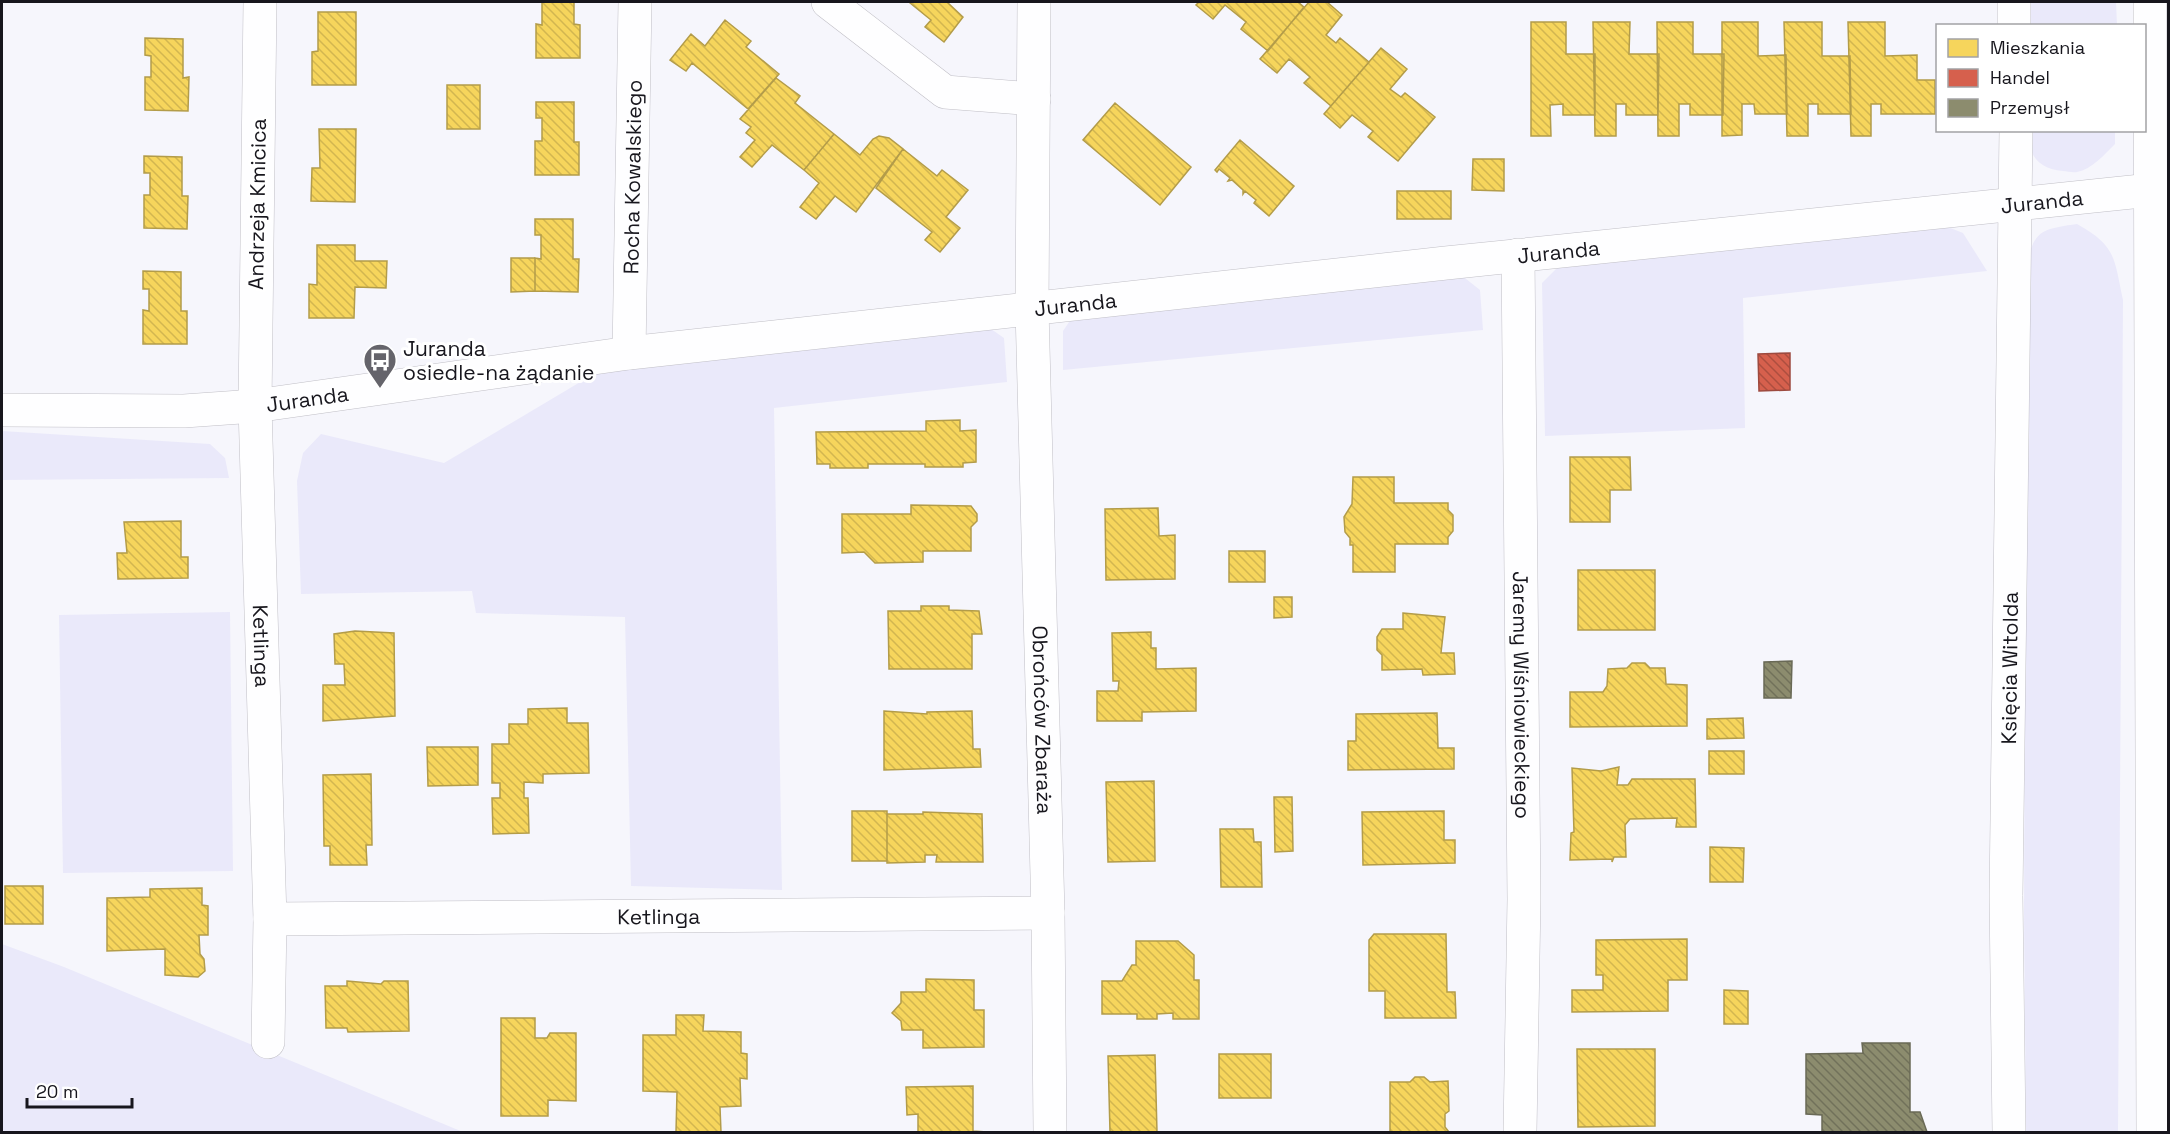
<svg xmlns="http://www.w3.org/2000/svg" width="2170" height="1134" viewBox="0 0 2170 1134" font-family="'Space Grotesk',sans-serif">
<defs>
<pattern id="homes-back-hatch" width="6" height="6" patternUnits="userSpaceOnUse" patternTransform="scale(1.5)"><rect width="6" height="6" fill="#f6d55c"/><path d="M-1 5l2 2M0 0l6 6M5-1l2 2" fill="none" stroke="#d2b650"/></pattern>
<pattern id="shops-back-hatch" width="6" height="6" patternUnits="userSpaceOnUse" patternTransform="scale(1.5)"><rect width="6" height="6" fill="#d6604d"/><path d="M-1 5l2 2M0 0l6 6M5-1l2 2" fill="none" stroke="#ad4e3f"/></pattern>
<pattern id="industry-back-hatch" width="6" height="6" patternUnits="userSpaceOnUse" patternTransform="scale(1.5)"><rect width="6" height="6" fill="#8c8c6e"/><path d="M-1 5l2 2M0 0l6 6M5-1l2 2" fill="none" stroke="#71715a"/></pattern>
</defs>
<rect width="100%" height="100%" fill="#f6f6fc"/>
<path fill="#eae9fa" d="M 2029,2 L 2116,2 L 2117,25 L 2029,26 Z
M 2029,131 L 2115,131 L 2115,144 C 2104,155 2092,169 2077,172 C 2073,173 2067,171 2063,171 C 2037,168 2028,155 2029,131 Z
M 1915,214 L 1963,233 L 1987,271 L 1743,298 L 1745,428 L 1545,436 L 1542,283 L 1576,249 Z
M 2077,224 C 2117,246 2114,259 2123,300 L 2118,1132 L 2026,1132 L 2024,910 L 2027,264 C 2034,229 2044,229 2077,224 Z
M 1446,263 L 1480,290 L 1483,330 L 1063,370 L 1063,331 L 1082,303 Z
M 971,315 L 1004,338 L 1007,382 L 774,408 L 782,890 L 631,886 L 625,617 L 476,613 L 472,591 L 301,594 L 297,481 L 303,453 L 321,434 L 444,463 L 629,353 Z
M 2,431 L 210,444 L 225,458 L 229,478 L 2,480 Z
M 230,612 L 233,871 L 63,873 L 59,615 Z
M 2,944 L 64,967 L 463,1132 L 2,1132 Z"/>
<path fill="url(#homes-back-hatch)" stroke="#b39c49" stroke-width="1.5" d="M 542,2 L 574,2 L 574,24 L 580,25 L 580,58 L 536,58 L 536,24 L 542,25 Z
M 912,2 L 947,2 L 963,17 L 944,42 L 925,27 L 931,20 L 910,3 Z
M 1199,2 L 1298,2 L 1304,7 L 1268,51 L 1241,29 L 1246,22 L 1225,5 L 1213,19 L 1196,5 Z
M 1309,2 L 1327,2 L 1342,15 L 1326,35 L 1336,43 L 1340,38 L 1369,62 L 1331,106 L 1304,83 L 1310,77 L 1289,59 L 1277,73 L 1260,59 Z
M 318,12 L 356,12 L 356,85 L 312,85 L 312,52 L 318,51 Z
M 725,20 L 751,41 L 746,47 L 779,74 L 748,109 L 692,63 L 686,71 L 670,60 L 691,34 L 705,46 Z
M 1531,22 L 1566,22 L 1566,54 L 1595,54 L 1595,115 L 1563,115 L 1563,104 L 1550,105 L 1551,136 L 1531,136 Z
M 1593,22 L 1630,22 L 1629,54 L 1659,54 L 1658,115 L 1626,115 L 1626,104 L 1616,104 L 1616,136 L 1595,136 Z
M 1657,22 L 1693,22 L 1693,54 L 1724,54 L 1723,115 L 1690,115 L 1690,104 L 1679,104 L 1679,136 L 1658,136 Z
M 1722,22 L 1758,22 L 1758,56 L 1786,55 L 1787,114 L 1755,114 L 1754,104 L 1742,104 L 1742,135 L 1722,136 Z
M 1784,22 L 1822,22 L 1822,56 L 1850,56 L 1851,114 L 1818,114 L 1818,104 L 1808,104 L 1808,136 L 1787,136 Z
M 1848,22 L 1885,22 L 1885,56 L 1917,55 L 1917,80 L 1935,80 L 1935,114 L 1881,114 L 1881,104 L 1871,104 L 1871,136 L 1851,136 Z
M 145,38 L 183,39 L 183,78 L 189,77 L 188,111 L 145,110 L 145,77 L 151,77 L 151,56 L 145,55 Z
M 1381,48 L 1407,69 L 1390,89 L 1401,97 L 1405,93 L 1435,117 L 1398,161 L 1368,137 L 1373,131 L 1352,115 L 1340,128 L 1324,114 Z
M 776,78 L 800,96 L 795,103 L 834,134 L 804,170 L 772,145 L 752,167 L 740,157 L 755,140 L 746,133 L 751,127 L 740,119 Z
M 447,85 L 480,85 L 480,129 L 447,129 Z
M 536,102 L 574,102 L 574,142 L 579,142 L 579,175 L 535,175 L 535,141 L 542,141 L 542,118 L 536,118 Z
M 1115,103 L 1191,167 L 1160,205 L 1083,140 Z
M 319,129 L 356,129 L 355,202 L 311,201 L 312,168 L 320,168 Z
M 834,134 L 860,155 L 873,139 L 879,136 L 889,138 L 903,149 L 856,212 L 835,196 L 816,219 L 800,207 L 819,183 L 804,170 Z
M 1240,140 L 1294,186 L 1269,216 L 1254,203 L 1256,200 L 1245,191 L 1243,194 L 1243,190 L 1232,180 L 1228,181 L 1230,178 L 1219,169 L 1217,172 L 1215,170 Z
M 903,149 L 937,176 L 942,170 L 968,190 L 946,217 L 960,228 L 940,252 L 925,240 L 932,232 L 876,188 Z
M 144,156 L 182,157 L 182,196 L 188,196 L 187,229 L 144,228 L 144,195 L 150,195 L 150,173 L 144,173 Z
M 1473,159 L 1504,159 L 1504,191 L 1472,190 Z
M 1397,191 L 1451,191 L 1451,219 L 1397,219 Z
M 535,219 L 573,219 L 573,259 L 579,259 L 578,292 L 535,291 L 535,258 L 541,259 L 541,235 L 535,235 Z
M 317,245 L 355,245 L 355,261 L 387,261 L 386,288 L 355,287 L 354,318 L 309,318 L 309,284 L 317,285 Z
M 511,258 L 535,258 L 535,291 L 511,292 Z
M 143,271 L 181,272 L 181,311 L 187,311 L 187,344 L 143,344 L 143,310 L 149,311 L 149,289 L 143,289 Z
M 960,420 L 960,431 L 976,430 L 976,462 L 963,463 L 963,467 L 925,467 L 925,464 L 868,464 L 868,468 L 830,468 L 830,464 L 817,464 L 816,432 L 926,431 L 926,421 Z
M 1570,457 L 1630,457 L 1631,490 L 1610,490 L 1610,522 L 1570,522 Z
M 1353,477 L 1394,477 L 1394,503 L 1448,503 L 1448,510 L 1453,515 L 1453,531 L 1448,537 L 1448,544 L 1395,544 L 1395,572 L 1353,572 L 1353,545 L 1350,545 L 1350,538 L 1345,532 L 1344,517 L 1352,504 Z
M 911,505 L 971,506 L 977,514 L 977,521 L 971,527 L 971,551 L 923,551 L 923,562 L 875,563 L 864,552 L 842,553 L 842,514 L 911,514 Z
M 1158,508 L 1159,536 L 1175,535 L 1175,579 L 1106,580 L 1105,509 Z
M 181,521 L 181,557 L 188,557 L 188,578 L 118,579 L 117,553 L 127,553 L 124,522 Z
M 1229,551 L 1265,551 L 1265,582 L 1229,582 Z
M 1578,570 L 1655,570 L 1655,630 L 1578,630 Z
M 1274,597 L 1292,597 L 1292,617 L 1274,618 Z
M 921,606 L 949,606 L 949,610 L 979,611 L 982,634 L 972,634 L 972,669 L 889,669 L 888,611 L 921,611 Z
M 1403,613 L 1445,617 L 1441,653 L 1454,653 L 1455,674 L 1423,675 L 1422,669 L 1382,670 L 1382,655 L 1377,650 L 1377,637 L 1382,629 L 1403,629 Z
M 355,631 L 394,633 L 395,716 L 323,721 L 323,685 L 345,685 L 344,664 L 335,664 L 334,634 Z
M 1151,632 L 1151,648 L 1156,648 L 1156,669 L 1196,668 L 1196,711 L 1142,712 L 1142,721 L 1097,721 L 1097,691 L 1118,691 L 1119,681 L 1113,681 L 1112,633 Z
M 1632,663 L 1645,663 L 1650,668 L 1665,668 L 1666,684 L 1687,685 L 1687,726 L 1570,727 L 1570,692 L 1603,692 L 1607,686 L 1608,669 L 1627,668 Z
M 567,708 L 567,723 L 588,723 L 589,773 L 543,774 L 543,783 L 524,782 L 524,798 L 528,798 L 529,833 L 493,834 L 492,798 L 500,798 L 500,783 L 492,783 L 492,744 L 509,744 L 509,724 L 528,724 L 528,709 Z
M 884,711 L 927,714 L 927,712 L 972,711 L 973,749 L 980,749 L 981,767 L 884,770 Z
M 1437,713 L 1438,748 L 1454,748 L 1454,769 L 1348,770 L 1348,741 L 1356,741 L 1356,714 Z
M 1743,718 L 1744,738 L 1707,739 L 1707,719 Z
M 427,747 L 478,747 L 478,785 L 428,786 Z
M 1709,751 L 1744,751 L 1744,774 L 1709,774 Z
M 1619,767 L 1617,785 L 1628,785 L 1632,779 L 1695,779 L 1696,827 L 1676,827 L 1677,818 L 1630,819 L 1625,825 L 1626,857 L 1614,857 L 1612,862 L 1612,859 L 1570,860 L 1571,833 L 1574,832 L 1572,768 L 1601,771 Z
M 371,774 L 372,845 L 366,845 L 367,865 L 330,865 L 330,846 L 324,846 L 323,775 Z
M 1154,781 L 1155,861 L 1108,862 L 1106,782 Z
M 1274,797 L 1292,797 L 1293,851 L 1275,852 Z
M 852,811 L 887,811 L 887,861 L 852,861 Z
M 1444,811 L 1444,840 L 1455,840 L 1455,863 L 1363,865 L 1362,812 Z
M 923,812 L 982,814 L 983,862 L 936,862 L 937,855 L 925,855 L 925,862 L 887,863 L 887,814 L 923,814 Z
M 1220,829 L 1253,829 L 1254,842 L 1261,842 L 1262,887 L 1221,887 Z
M 1710,847 L 1744,848 L 1743,882 L 1710,882 Z
M 5,886 L 43,886 L 43,924 L 5,924 Z
M 202,888 L 202,905 L 208,906 L 208,935 L 199,935 L 200,954 L 204,959 L 205,971 L 198,977 L 165,975 L 165,949 L 107,951 L 107,898 L 150,897 L 150,889 Z
M 1374,934 L 1446,934 L 1447,992 L 1455,992 L 1456,1018 L 1385,1018 L 1385,991 L 1369,991 L 1369,940 Z
M 1687,939 L 1687,980 L 1668,980 L 1668,1011 L 1572,1012 L 1572,990 L 1603,990 L 1603,975 L 1596,975 L 1596,940 Z
M 1136,941 L 1178,941 L 1194,955 L 1194,980 L 1199,980 L 1199,1019 L 1173,1019 L 1173,1013 L 1157,1014 L 1157,1019 L 1137,1019 L 1137,1014 L 1102,1014 L 1102,981 L 1122,981 L 1132,965 L 1136,965 Z
M 926,979 L 974,980 L 974,1010 L 984,1010 L 984,1047 L 923,1048 L 923,1030 L 902,1030 L 901,1021 L 892,1013 L 901,1003 L 901,992 L 926,992 Z
M 347,981 L 381,984 L 384,981 L 408,981 L 409,1031 L 348,1032 L 347,1028 L 326,1028 L 325,986 L 347,986 Z
M 1724,990 L 1748,991 L 1748,1024 L 1724,1024 Z
M 676,1015 L 704,1015 L 703,1031 L 741,1032 L 741,1053 L 747,1054 L 747,1079 L 740,1078 L 741,1106 L 720,1107 L 721,1132 L 676,1132 L 677,1092 L 643,1091 L 643,1035 L 676,1035 Z
M 501,1018 L 535,1018 L 535,1038 L 547,1038 L 550,1033 L 576,1033 L 576,1101 L 548,1100 L 548,1116 L 501,1116 Z
M 1577,1049 L 1655,1049 L 1655,1126 L 1578,1127 Z
M 1219,1054 L 1271,1054 L 1271,1098 L 1219,1098 Z
M 1155,1055 L 1157,1132 L 1110,1132 L 1108,1056 Z
M 1415,1077 L 1424,1077 L 1430,1082 L 1448,1081 L 1449,1111 L 1445,1114 L 1445,1127 L 1449,1132 L 1390,1132 L 1390,1082 L 1410,1082 Z
M 973,1086 L 973,1131 L 987,1132 L 918,1132 L 918,1114 L 907,1115 L 906,1087 Z"/>
<path fill="url(#shops-back-hatch)" stroke="#9d4a3f" stroke-width="1.5" d="M 1790,353 L 1790,390 L 1759,391 L 1758,354 Z"/>
<path fill="url(#industry-back-hatch)" stroke="#696956" stroke-width="1.5" d="M 1792,661 L 1791,698 L 1764,698 L 1764,662 Z
M 1862,1043 L 1910,1043 L 1910,1112 L 1920,1112 L 1927,1132 L 1822,1132 L 1822,1115 L 1806,1114 L 1806,1054 L 1863,1053 Z"/>
<g fill="none" stroke-linecap="round" stroke-linejoin="round">
<defs>
<g id="minor">
<path id="s1" d="M 260,2 L 255,406 L 270,919 L 1048,913"/>
<path d="M 828,2 L 945,92 L 1034,99"/>
<path id="s2" d="M 1034,2 L 1032,309 L 1048,913 L 1050,1132"/>
<path d="M 2014,2 L 2014,26"/>
<path id="s3" d="M 1518,255 L 1524,899 L 1520,1132"/>
<path id="s4" d="M 629,353 L 635,2"/>
<path id="s5" d="M 2,410 L 184,411 L 255,406 L 629,353 L 1446,263 L 2151,190"/>
<path d="M 268,1042 L 270,919"/>
<path id="s6" d="M 2009,1132 L 2006,896 L 2016,130"/>
</g>
<path id="major" d="M 2150,2 L 2153,1132"/>
</defs>
<use href="#minor" stroke="#c0bfc6" stroke-width="34"/>
<use href="#major" stroke="#c0bfc6" stroke-width="34"/>
<use href="#minor" stroke="#fefeff" stroke-width="33"/>
<use href="#major" stroke="#fefeff" stroke-width="33"/>
</g>
<defs>
<symbol id="bus-pin" viewBox="-11 -11 22 30"><path d="M0 17L-7.5 6A9.5 9.5 0 1 1 7.5 6Z" fill="#65646b" stroke="#fff"/><path d="M-5-6H5V4H4V6H2V4H-2V6H-4V4H-5ZM-3.5-4V0h7V-4ZM-3.5 1.2v1.5H-2V1.2ZM2 1.2v1.5H3.5V1.2Z" fill="#fff"/></symbol>
</defs>
<g fill-rule="evenodd">
<use href="#bus-pin" x="361" y="341" width="38" height="52"/>
</g>
<g text-anchor="middle" dominant-baseline="central" stroke-width="6" stroke-linejoin="round" paint-order="stroke">
<g font-size="21" fill="#17161d" stroke="#fff">
<text stroke="none"><textPath href="#s4" startOffset="176">Rocha Kowalskiego</textPath></text>
<text stroke="none"><textPath href="#s5" startOffset="2052">Juranda</textPath></text>
<text transform="translate(257 204) rotate(-89)">Andrzeja Kmicica</text>
<text stroke="none"><textPath href="#s5" startOffset="1566">Juranda</textPath></text>
<text stroke="none"><textPath href="#s5" startOffset="1080">Juranda</textPath></text>
<text stroke="none"><textPath href="#s5" startOffset="306">Juranda</textPath></text>
<text stroke="none"><textPath href="#s1" startOffset="644">Ketlinga</textPath></text>
<text stroke="none"><textPath href="#s6" startOffset="464">Księcia Witolda</textPath></text>
<text stroke="none"><textPath href="#s3" startOffset="440">Jaremy Wiśniowieckiego</textPath></text>
<text stroke="none"><textPath href="#s2" startOffset="718">Obrońców Zbaraża</textPath></text>
<text stroke="none"><textPath href="#s1" startOffset="1306">Ketlinga</textPath></text>
</g>
<g font-size="21" fill="#17161d" stroke="#fff" text-anchor="start">
<text x="403" y="348">Juranda<tspan x="403" dy="24">osiedle-na żądanie</tspan></text>
</g>
</g>
<rect width="2170" height="1134" fill="none" stroke="#17161d" stroke-width="6"/>
<rect x="1936" y="24" width="210" height="108" fill="#ffffff" stroke="#a2a2a5" stroke-width="1.5"/>
<rect x="1948" y="39" width="30" height="18" fill="#f6d55c" stroke="#a2a2a5" stroke-width="1.5"/>
<text x="1990" y="54" font-size="18" fill="#17161d">Mieszkania</text>
<rect x="1948" y="69" width="30" height="18" fill="#d6604d" stroke="#a2a2a5" stroke-width="1.5"/>
<text x="1990" y="84" font-size="18" fill="#17161d">Handel</text>
<rect x="1948" y="99" width="30" height="18" fill="#8c8c6e" stroke="#a2a2a5" stroke-width="1.5"/>
<text x="1990" y="114" font-size="18" fill="#17161d">Przemysł</text>
<path d="M27 1098v9h105v-9" fill="none" stroke="#17161d" stroke-width="3"/>
<text x="36" y="1098" font-size="18" fill="#17161d" stroke="#ffffff" stroke-width="4.5" paint-order="stroke">20 m</text>
</svg>
